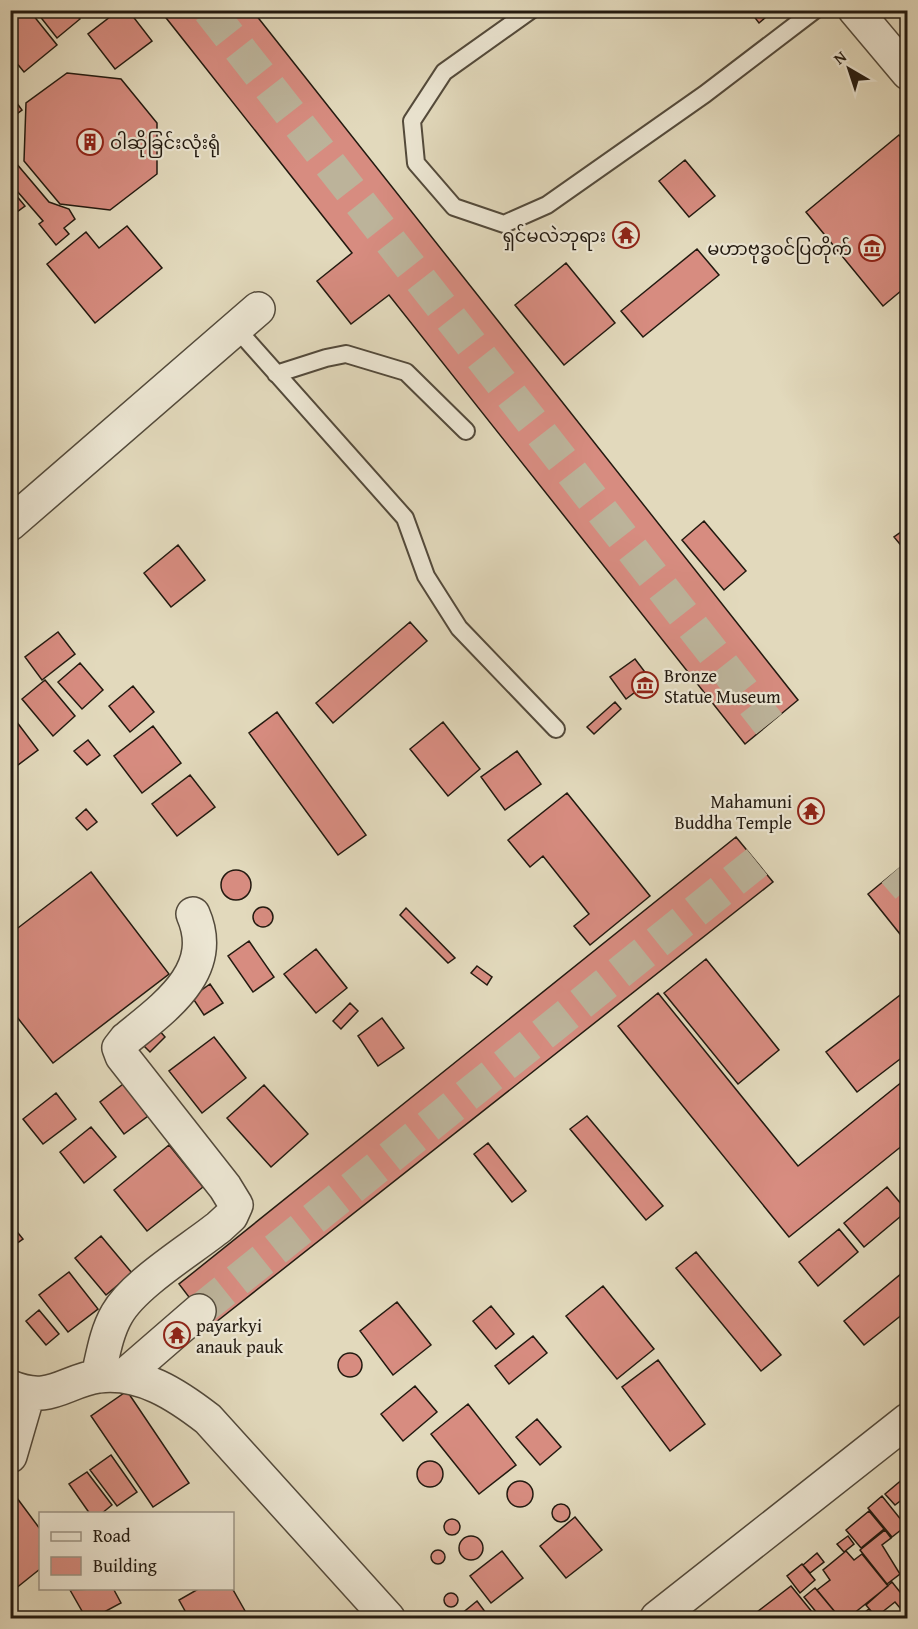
<svg xmlns="http://www.w3.org/2000/svg" width="918" height="1629" viewBox="0 0 918 1629" font-family="'Gentium Book Plus','Noto Sans Myanmar',serif">
<rect width="100%" height="100%" fill="#e2d9bc"/>
<filter id="stains"><feTurbulence type="fractalNoise" baseFrequency=".00333" numOctaves="4"/><feColorMatrix values="0 0 0 0 .2 0 0 0 0 .09 0 0 0 0 .02 0 0 0 .5 -.17"/></filter>
<radialGradient id="worn" r=".72"><stop offset=".6" stop-color="#630" stop-opacity="0"/><stop offset="1" stop-color="#630" stop-opacity=".3"/></radialGradient>
<path fill="#d78c80" stroke="#231a10" stroke-width="1.5" d="M 21,10 L 29,10 L 57,45 L 24,72 L 10,55 L 10,19 Z
M 35,10 L 82,10 L 77,15 L 80,19 L 57,38 Z
M 119,10 L 128,10 L 152,41 L 115,69 L 88,34 Z
M 168,10 L 252,10 L 798,700 L 745,744 L 389,295 L 351,324 L 317,281 L 352,253 L 163,14 Z
M 749,10 L 774,10 L 759,23 Z
M 67,73 L 121,79 L 157,123 L 157,174 L 110,210 L 60,204 L 24,161 L 26,103 Z
M 11,95 L 22,110 L 10,119 L 10,95 Z
M 899,135 L 908,145 L 908,285 L 883,306 L 806,212 Z
M 10,156 L 49,202 L 69,209 L 75,219 L 64,228 L 69,234 L 56,245 L 39,224 L 43,221 L 10,183 Z
M 685,160 L 715,196 L 689,217 L 659,181 Z
M 10,188 L 25,206 L 10,217 Z
M 127,226 L 162,268 L 95,323 L 47,264 L 86,232 L 99,248 Z
M 697,249 L 719,275 L 643,337 L 621,311 Z
M 566,263 L 615,323 L 564,365 L 515,305 Z
M 704,521 L 746,571 L 724,590 L 682,540 Z
M 908,527 L 908,554 L 894,537 Z
M 178,545 L 205,580 L 171,607 L 144,573 Z
M 410,622 L 427,641 L 333,723 L 316,703 Z
M 58,632 L 75,654 L 42,680 L 25,657 Z
M 635,659 L 651,680 L 626,699 L 610,677 Z
M 80,663 L 103,690 L 82,709 L 58,682 Z
M 45,680 L 75,716 L 53,736 L 22,699 Z
M 133,686 L 154,712 L 130,732 L 109,706 Z
M 615,702 L 621,709 L 594,734 L 587,727 Z
M 277,712 L 366,835 L 338,855 L 249,733 Z
M 10,713 L 38,750 L 10,771 Z
M 443,722 L 480,769 L 448,796 L 410,749 Z
M 153,726 L 181,763 L 142,793 L 114,756 Z
M 88,740 L 100,755 L 87,765 L 74,751 Z
M 517,751 L 541,784 L 505,810 L 481,777 Z
M 190,775 L 215,807 L 177,836 L 152,804 Z
M 567,793 L 650,896 L 590,945 L 574,926 L 589,914 L 543,856 L 530,867 L 508,840 Z
M 86,809 L 97,822 L 87,830 L 76,818 Z
M 736,837 L 773,882 L 211,1326 L 179,1284 Z
M 908,861 L 908,944 L 868,894 Z
M221 885a15 15 0 1 1 30 0a15 15 0 1 1-30 0Z
M 91,872 L 169,974 L 53,1063 L 10,1008 L 10,934 Z
M253 917a10 10 0 1 1 20 0a10 10 0 1 1-20 0Z
M 406,908 L 455,958 L 448,963 L 400,915 Z
M 249,941 L 274,977 L 253,992 L 228,956 Z
M 316,949 L 347,988 L 316,1013 L 284,974 Z
M 706,959 L 779,1050 L 738,1084 L 664,993 Z
M 477,966 L 492,977 L 487,985 L 471,973 Z
M 210,984 L 223,1003 L 204,1015 L 192,997 Z
M 908,989 L 908,1053 L 857,1092 L 826,1052 Z
M 658,993 L 798,1166 L 908,1077 L 908,1141 L 789,1237 L 618,1026 Z
M 350,1003 L 358,1011 L 341,1029 L 333,1021 Z
M 382,1018 L 404,1048 L 378,1066 L 358,1036 Z
M 158,1029 L 165,1037 L 150,1052 L 142,1044 Z
M 214,1037 L 246,1078 L 202,1113 L 169,1071 Z
M 127,1081 L 152,1113 L 124,1134 L 100,1102 Z
M 264,1085 L 308,1134 L 271,1167 L 227,1118 Z
M 56,1093 L 76,1119 L 43,1144 L 23,1119 Z
M 587,1116 L 663,1206 L 646,1220 L 570,1129 Z
M 91,1127 L 116,1157 L 84,1183 L 60,1152 Z
M 488,1143 L 526,1191 L 512,1202 L 474,1154 Z
M 169,1145 L 203,1187 L 147,1231 L 114,1190 Z
M 887,1187 L 907,1211 L 864,1247 L 844,1223 Z
M 10,1223 L 23,1239 L 10,1248 Z
M 839,1229 L 858,1252 L 818,1286 L 799,1262 Z
M 101,1236 L 132,1273 L 106,1295 L 75,1258 Z
M 696,1252 L 781,1355 L 761,1371 L 676,1268 Z
M 908,1268 L 908,1310 L 864,1345 L 844,1321 Z
M 69,1272 L 98,1309 L 68,1332 L 39,1295 Z
M 603,1286 L 654,1349 L 617,1379 L 566,1316 Z
M 397,1302 L 431,1345 L 393,1375 L 360,1331 Z
M 491,1306 L 514,1334 L 496,1349 L 473,1321 Z
M 39,1310 L 59,1334 L 46,1345 L 26,1321 Z
M 533,1336 L 547,1353 L 509,1384 L 495,1366 Z
M338 1365a12 12 0 1 1 24 0a12 12 0 1 1-24 0Z
M 658,1360 L 705,1424 L 670,1451 L 622,1387 Z
M 415,1386 L 437,1412 L 403,1441 L 381,1414 Z
M 127,1391 L 189,1483 L 153,1507 L 91,1416 Z
M 468,1404 L 516,1465 L 479,1494 L 431,1434 Z
M 537,1419 L 561,1447 L 540,1465 L 516,1437 Z
M 111,1455 L 137,1492 L 117,1506 L 90,1470 Z
M417 1474a13 13 0 1 1 26 0a13 13 0 1 1-26 0Z
M 87,1472 L 112,1505 L 101,1514 L 90,1514 L 69,1484 Z
M 904,1478 L 908,1482 L 908,1495 L 895,1505 L 885,1494 Z
M507 1494a13 13 0 1 1 26 0a13 13 0 1 1-26 0Z
M 882,1496 L 906,1526 L 892,1537 L 868,1508 Z
M 17,1498 L 40,1529 L 40,1569 L 15,1589 L 10,1583 L 10,1503 Z
M552 1513a9 9 0 1 1 18 0a9 9 0 1 1-18 0Z
M 869,1511 L 884,1529 L 861,1548 L 846,1530 Z
M 575,1517 L 602,1550 L 566,1578 L 540,1546 Z
M444 1527a8 8 0 1 1 16 0a8 8 0 1 1-16 0Z
M 885,1530 L 891,1538 L 882,1545 L 900,1574 L 887,1584 L 860,1550 Z
M 848,1536 L 854,1544 L 844,1552 L 837,1544 Z
M459 1548a12 12 0 1 1 24 0a12 12 0 1 1-24 0Z
M431 1557a7 7 0 1 1 14 0a7 7 0 1 1-14 0Z
M 502,1551 L 523,1578 L 491,1603 L 470,1576 Z
M 846,1551 L 854,1560 L 862,1554 L 888,1586 L 848,1618 L 840,1618 L 817,1590 L 830,1580 L 823,1570 Z
M 817,1553 L 824,1562 L 810,1573 L 803,1565 Z
M 802,1564 L 815,1580 L 800,1593 L 787,1576 Z
M 892,1582 L 900,1592 L 908,1586 L 908,1601 L 900,1608 L 895,1602 L 876,1617 L 866,1605 Z
M 791,1586 L 817,1618 L 749,1618 Z
M 113,1588 L 121,1603 L 93,1618 L 86,1618 L 70,1590 Z
M 200,1588 L 232,1588 L 249,1618 L 189,1618 L 179,1600 Z
M 815,1588 L 840,1618 L 821,1618 L 804,1597 Z
M444 1600a7 7 0 1 1 14 0a7 7 0 1 1-14 0Z
M 477,1601 L 489,1617 L 462,1618 L 460,1615 Z
M 869,1609 L 877,1618 L 857,1618 Z"/>
<g fill="none" stroke-linecap="round" stroke-linejoin="round">
<path stroke="#bcb39a" stroke-width="33" stroke-dasharray="33 16" stroke-linecap="butt" d="M 209,10 L 769,724
M 894,872 L 908,888
M 199,1311 L 757,862"/>
<defs>
<path id="lane" d="M 531,10 L 444,72 L 412,121 L 416,163 L 454,207 L 504,224 L 547,205 L 705,94 L 815,10
M 236,328 L 405,518 L 426,576 L 459,628 L 556,729
M 276,374 L 326,358 L 346,354 L 406,372 L 466,431"/>
<path id="street" d="M 855,10 L 908,73
M 10,524 L 258,309
M 98,1376 C 103,1355 106,1333 117,1314 C 134,1284 190,1250 219,1227 L 231,1216 L 236,1205 L 225,1187 L 122,1056 L 119,1048 L 126,1039 C 165,1007 218,971 193,914
M 124,1376 L 199,1311
M 10,1387 C 51,1404 64,1381 99,1376 C 141,1371 177,1395 208,1419 L 388,1618
M 10,1456 L 28,1394
M 657,1618 L 908,1420"/>
</defs>
<use href="#lane" stroke="#534a3b" stroke-width="20"/>
<use href="#street" stroke="#534a3b" stroke-width="36"/>
<use href="#lane" stroke="#ece6d3" stroke-width="16"/>
<use href="#street" stroke="#ece6d3" stroke-width="33"/>
</g>
<defs>
<symbol id="building-ring" viewBox="-11 -11 22 22"><circle r="9.5" fill="#ece6d3" stroke="#8f2418" stroke-width="1.5"/><path d="M-4-6H4V6H1V3H-1V6H-4ZM-2.5-4.3h1.7v1.8h-1.7ZM.8-4.3h1.7v1.8H.8ZM-2.5-1h1.7V.8h-1.7ZM.8-1h1.7V.8H.8Z" fill="#8f2418"/></symbol>
<symbol id="temple-ring" viewBox="-11 -11 22 22"><circle r="9.5" fill="#ece6d3" stroke="#8f2418" stroke-width="1.5"/><path d="M0-6L5-2H3V0L6.5 2.5H4V6H1.5V3h-3V6H-4V2.5H-6.5L-3 0V-2H-5Z" fill="#8f2418"/></symbol>
<symbol id="museum-ring" viewBox="-11 -11 22 22"><circle r="9.5" fill="#ece6d3" stroke="#8f2418" stroke-width="1.5"/><path d="M0-6L6-3V-2H-6V-3ZM-5-1h2V3h-2ZM-1-1h2V3h-2ZM3-1h2V3H3ZM-6 4H6V6H-6Z" fill="#8f2418"/></symbol>
</defs>
<g fill-rule="evenodd">
<use href="#building-ring" x="75" y="127" width="30" height="30"/>
<use href="#temple-ring" x="611" y="220" width="30" height="30"/>
<use href="#museum-ring" x="857" y="233" width="30" height="30"/>
<use href="#museum-ring" x="630" y="670" width="30" height="30"/>
<use href="#temple-ring" x="796" y="796" width="30" height="30"/>
<use href="#temple-ring" x="162" y="1320" width="30" height="30"/>
</g>
<g text-anchor="middle" dominant-baseline="central" stroke-width="4.5" stroke-linejoin="round" paint-order="stroke">
<g font-size="18" fill="#231a10" stroke="#ece6d3" text-anchor="start">
<text x="110" y="142">ဝါဆိုခြင်းလုံးရုံ</text>
<text x="606" y="235" text-anchor="end">ရှင်မလဲဘုရား</text>
<text x="852" y="248" text-anchor="end">မဟာဗုဒ္ဓဝင်ပြတိုက်</text>
<text x="664" y="675">Bronze<tspan x="664" dy="21">Statue Museum</tspan></text>
<text x="792" y="801" text-anchor="end">Mahamuni<tspan x="792" dy="21">Buddha Temple</tspan></text>
<text x="196" y="1325">payarkyi<tspan x="196" dy="21">anauk pauk</tspan></text>
</g>
</g>
<rect width="918" height="1629" fill="none" stroke="#e2d9bc" stroke-width="36"/>
<rect x="12" y="12" width="894" height="1605" fill="none" stroke="#231a10" stroke-width="3"/>
<rect x="18" y="18" width="882" height="1593" fill="none" stroke="#231a10" stroke-width="1.5"/>
<rect x="39" y="1512" width="195" height="78" fill="#ece6d3" stroke="#9c9485" stroke-width="1.5"/>
<rect x="51" y="1532" width="30" height="9" fill="#ece6d3" stroke="#9c9485" stroke-width="1.5"/>
<text x="93" y="1542" font-size="18" fill="#231a10">Road</text>
<rect x="51" y="1557" width="30" height="18" fill="#d78c80" stroke="#9c9485" stroke-width="1.5"/>
<text x="93" y="1572" font-size="18" fill="#231a10">Building</text>
<g transform="translate(849 69) rotate(321)" stroke="#ece6d3" stroke-width="4.5" paint-order="stroke">
<path d="M0-4.5L10 22L0 15L-10 22Z" fill="#231a10"/>
<text y="-9" font-size="16" font-weight="bold" text-anchor="middle" fill="#231a10">N</text>
</g>
<rect width="100%" height="100%" filter="url(#stains)"/>
<rect width="100%" height="100%" fill="url(#worn)"/>
</svg>
